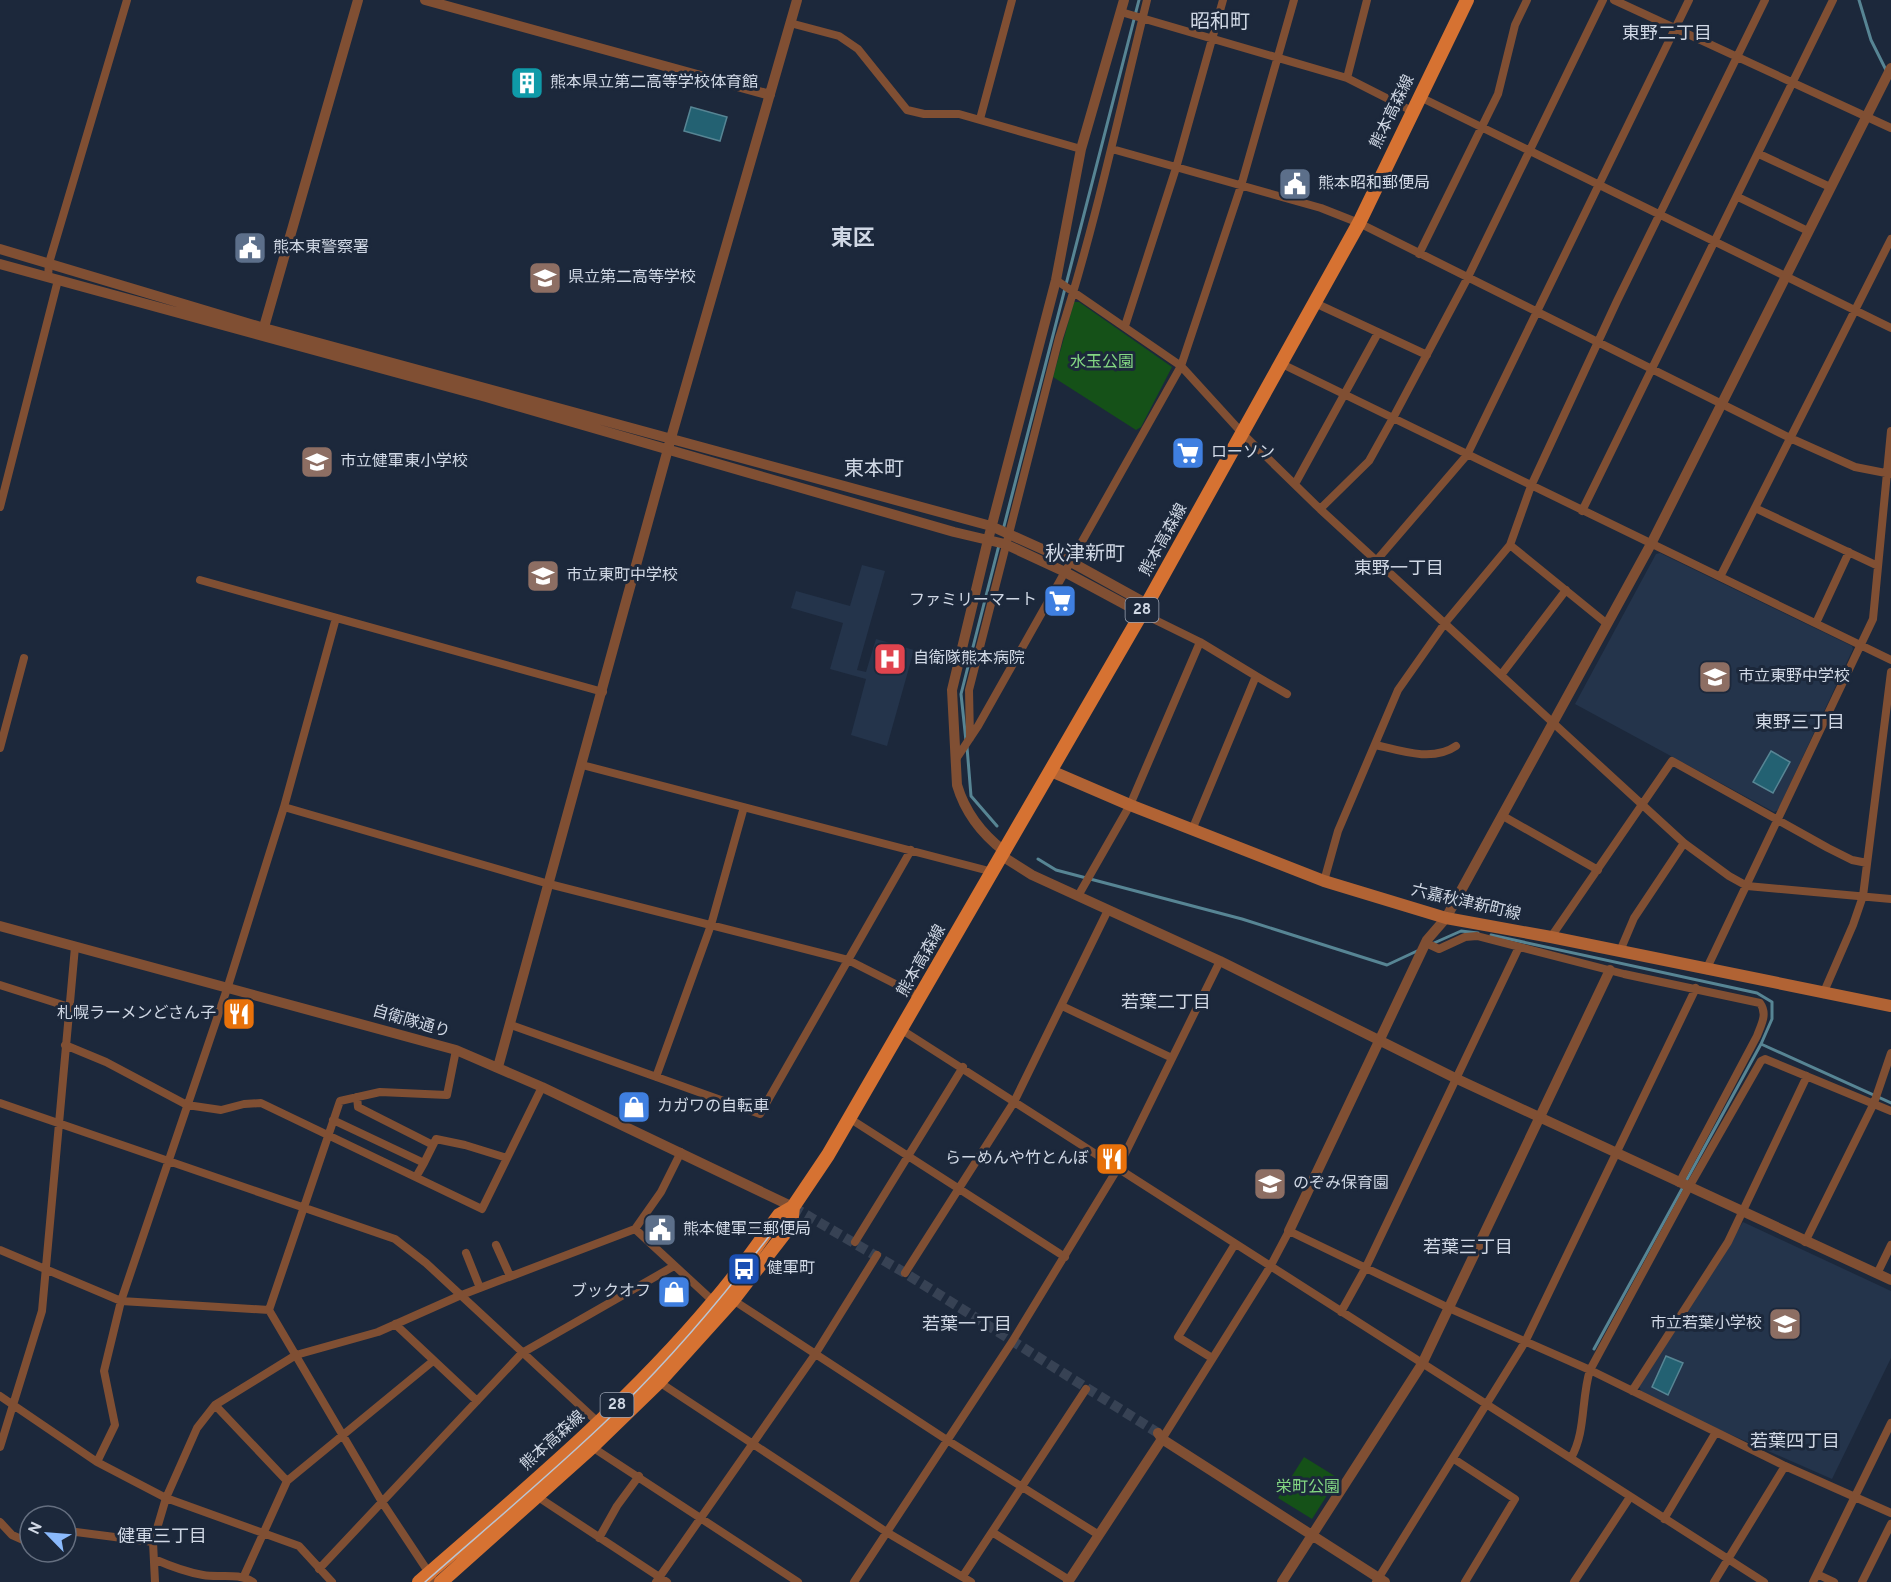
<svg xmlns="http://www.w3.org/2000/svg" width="1891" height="1582" viewBox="0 0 1891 1582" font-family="Overpass,'Noto Sans JP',sans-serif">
<rect width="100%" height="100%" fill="#1c283b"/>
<path fill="#24344b" d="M 1660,553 L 1852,646 L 1853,649 L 1778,810 L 1774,812 L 1575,704 L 1656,554 Z
M 862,565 L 885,571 L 857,670 L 866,672 L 876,639 L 914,650 L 887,746 L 851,735 L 866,679 L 830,669 L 843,623 L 791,608 L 796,591 L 850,606 Z
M 1743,1222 L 1891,1291 L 1891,1358 L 1832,1479 L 1702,1422 L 1641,1391 L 1639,1386 Z"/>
<path fill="#155118" d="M 1074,302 L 1079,302 L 1172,367 L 1141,427 L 1136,430 L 1053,377 Z
M 1304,1457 L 1338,1478 L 1312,1519 L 1278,1498 Z"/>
<path fill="#236172" stroke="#578594" stroke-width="1.5" d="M 691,107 L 727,117 L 720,141 L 684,131 Z
M 1771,751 L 1790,762 L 1773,793 L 1753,782 Z
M 1666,1356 L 1683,1363 L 1668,1395 L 1652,1387 Z"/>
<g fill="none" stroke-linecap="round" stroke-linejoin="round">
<path stroke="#578594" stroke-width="3" d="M 1859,0 L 1871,40 L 1886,70
M 1003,530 L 1139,0
M 966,741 L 961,694 L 999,545
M 967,747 L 971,796 L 997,826
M 1038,859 L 1056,870 L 1242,919 L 1387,965 L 1417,951
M 1491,935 L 1757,993 L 1772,1002 L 1772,1019 L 1761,1044 L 1686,1181
M 1434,943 L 1461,931 L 1478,933
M 1761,1044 L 1891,1103
M 1594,1349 L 1683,1187"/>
<path stroke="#374254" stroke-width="10" stroke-dasharray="10 5" stroke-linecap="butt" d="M 793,1207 L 905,1273 L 1158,1433"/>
<path stroke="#804f33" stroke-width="8" d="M 1614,0 L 1891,128
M 1121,12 L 1347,78 L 1412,111
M 790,23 L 839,36 L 858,49 L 907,110 L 924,114 L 959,114 L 1081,149
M 1347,78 L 1367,0
M 1418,96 L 1891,328
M 980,119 L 1012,0
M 1112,149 L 1321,208 L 1359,223 L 1790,438 L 1855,467 L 1891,474
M 1759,154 L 1830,187
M 1738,197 L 1808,231
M 1419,254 L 1498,94 L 1515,25 L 1527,0
M 48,277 L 49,263 L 127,0
M 1056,280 L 1181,366 L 1243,434 L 1320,509 L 1684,843 L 1729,876 L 1747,886 L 1891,899
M 1315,303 L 1427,355
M 1125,326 L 1176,168 L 1223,0
M 1282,364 L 1891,660
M 1295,484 L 1378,333
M 0,507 L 58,280
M 1755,508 L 1878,566
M 1320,509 L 1369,461 L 1393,418 L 1467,279 L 1603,0
M 1582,511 L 1833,0
M 1510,545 L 1606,623
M 1376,561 L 1467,455 L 1689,0
M 1720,577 L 1891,239
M 200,580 L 603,692
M 1141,613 L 1200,642 L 1256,676 L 1192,830
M 336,618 L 284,807 L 549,884 L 848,960 L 921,997
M 1816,623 L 1849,552
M 1501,675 L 1566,590
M 1256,676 L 1287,694
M 970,738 L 969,690 L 1059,338 C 1095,227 1119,113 1147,0
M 1376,745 C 1401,751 1433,762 1456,746
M 0,748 L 24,658
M 956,759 L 978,726 L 1181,366 L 1241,186 L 1294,0
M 582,765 L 993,872
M 1503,816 L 1598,870
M 1324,881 L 1338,831 L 1398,690 L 1445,623 L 1510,545 L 1531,486 L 1617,301 L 1765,0
M 1078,896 L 1130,805 L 1200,642
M 1551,937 L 1672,761 L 1828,848 L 1852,860 L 1867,863
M 1426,943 L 1439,949 L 1465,937 L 1477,936 L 1624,974 L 1760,1003 C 1768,1014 1761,1025 1757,1036 L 1679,1183
M 1620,951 L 1634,918 L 1684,843
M 1706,970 L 1873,619 L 1891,431
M 0,985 L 69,1007
M 1823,994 L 1853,925 L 1863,896 L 1891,672
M 1062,1006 L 1172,1058
M 511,1025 L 760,1114 L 911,850
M 902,1030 L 1764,1582
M 65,1045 L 106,1062 L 187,1105 L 221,1110 L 244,1104 L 261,1103 L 482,1209 L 542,1087
M 656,1077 L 711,925 L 744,807
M 357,1097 L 358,1107 L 433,1145 L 424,1163
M 0,1103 L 395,1239 L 426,1263 L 601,1425
M 849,1118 L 1065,1257
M 333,1120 L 424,1163 L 416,1177
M 433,1145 L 436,1139 L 465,1145 L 507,1158
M 635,1229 L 714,1302 L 733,1300 L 947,1440 L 1099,1535
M 855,1242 L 963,1067
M 1805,1242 L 1874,1103 L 1891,1053
M 496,1245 L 510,1276
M 0,1250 L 121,1301 L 269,1310
M 466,1253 L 480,1288
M 905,1273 L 1014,1102 L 1108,910
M 1877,1274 L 1891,1245
M 1341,1312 L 1366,1267 L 1519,947
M 395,1324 L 477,1401
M 1212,1358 L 1178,1337 L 1235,1244
M 656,1380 L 888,1533 L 971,1582
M 1632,1391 L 1728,1242 L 1807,1076
M 0,1396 L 97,1462 L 166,1498 L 299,1546 L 332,1582
M 215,1405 L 287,1481
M 1162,1439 L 1270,1267 L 1289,1231 L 1449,1308 L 1590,1370 L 1785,1466 L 1891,1513
M 0,1447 L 42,1311 L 75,947
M 592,1447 L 798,1582
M 1571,1458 C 1586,1432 1581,1399 1590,1370 L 1689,1187 L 1761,1061 L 1765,1059 L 1891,1111
M 1454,1459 L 1515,1499 L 1465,1582
M 97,1462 L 115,1425 L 104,1371 L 121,1301 L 228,986 L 284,807
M 535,1495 L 667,1582
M 1664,1519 L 1716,1432
M 0,1522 L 12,1535 L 30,1543
M 992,1532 L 1069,1580
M 66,1534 L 76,1532 L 153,1542
M 599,1538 L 617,1506 L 639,1476
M 154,1559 C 170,1566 185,1572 203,1575 C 220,1578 238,1572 253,1582
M 319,1569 L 522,1353 L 674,1266
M 1817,1574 L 1834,1582
M 244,1576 L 287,1481 L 433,1361
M 963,1576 L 1086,1389
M 155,1582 L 153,1542 L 166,1498 L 197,1428 L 215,1405 L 296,1355 L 378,1332 L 459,1296 L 635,1229 L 661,1192 L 681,1152
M 435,1582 L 382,1502 L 269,1310 L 340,1101 L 380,1092 L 447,1095 L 456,1050
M 656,1582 L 816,1353 L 877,1255
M 854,1582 L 1012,1342 L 1118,1168 L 1220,961
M 1376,1582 L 1525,1342 L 1696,988
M 1574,1582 L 1630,1497
M 1714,1582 L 1785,1466
M 1813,1582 L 1891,1423
M 1862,1582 L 1891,1524"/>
<path stroke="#804f33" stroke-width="10" d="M 425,0 L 770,95
M 0,249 L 264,328 L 991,526 L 1071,562 L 1147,604
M 0,264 L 486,397 L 954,532 L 1005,544 L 1063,571 L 1141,613
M 262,334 L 358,0
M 1004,851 C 982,834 965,812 957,785 L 952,690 L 988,540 L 1056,280 L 1081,149 L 1124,0
M 1002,856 L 1032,875 L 1220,961 L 1455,1078 L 1891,1280
M 0,926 L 456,1050 L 542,1087 L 793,1207
M 498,1067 L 671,438 L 797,0
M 1289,1231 L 1427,940 L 1446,918 L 1651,544 L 1891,68
M 1158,1433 L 1162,1439 L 1385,1582
M 1068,1582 L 1162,1439
M 1282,1582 L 1422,1364 L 1610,970"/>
<path stroke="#b16334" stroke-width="12" d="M 1051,771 L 1130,805 L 1324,881 L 1446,918 L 1551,937 L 1891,1006"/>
<path stroke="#d67232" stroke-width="14" d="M 419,1582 C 521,1493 626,1406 713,1302 C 737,1275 758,1244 779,1215 L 793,1207 L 828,1155 L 1147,604 L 1359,223 L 1467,0
M 441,1582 L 592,1447 L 659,1382 L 733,1300 L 791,1225 L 793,1207"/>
<path stroke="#bbc4d1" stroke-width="1.5" d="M 425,1582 C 484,1530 545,1479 602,1425 C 665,1366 721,1300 773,1231"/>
</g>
<defs>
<symbol id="building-square" viewBox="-11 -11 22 22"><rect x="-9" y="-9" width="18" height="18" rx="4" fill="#0f9aa8" stroke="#1c283b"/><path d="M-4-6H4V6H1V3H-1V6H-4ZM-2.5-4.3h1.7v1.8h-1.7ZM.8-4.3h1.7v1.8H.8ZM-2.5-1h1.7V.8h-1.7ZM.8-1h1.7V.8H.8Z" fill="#fff"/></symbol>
<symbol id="civic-square" viewBox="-11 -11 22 22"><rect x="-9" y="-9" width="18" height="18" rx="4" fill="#5c6f8a" stroke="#1c283b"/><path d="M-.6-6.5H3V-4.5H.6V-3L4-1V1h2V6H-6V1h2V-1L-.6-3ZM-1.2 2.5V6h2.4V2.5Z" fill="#fff"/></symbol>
<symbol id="school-square" viewBox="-11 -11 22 22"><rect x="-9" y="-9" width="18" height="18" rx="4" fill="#8d6e63" stroke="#1c283b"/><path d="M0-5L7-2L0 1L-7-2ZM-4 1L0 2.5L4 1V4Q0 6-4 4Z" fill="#fff"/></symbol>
<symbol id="supermarket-square" viewBox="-11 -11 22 22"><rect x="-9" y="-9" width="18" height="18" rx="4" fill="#3f7fe0" stroke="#1c283b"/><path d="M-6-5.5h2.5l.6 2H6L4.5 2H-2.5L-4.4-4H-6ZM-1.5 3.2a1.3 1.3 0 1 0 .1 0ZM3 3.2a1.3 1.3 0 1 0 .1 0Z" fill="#fff"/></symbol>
<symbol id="hospital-square" viewBox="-11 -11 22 22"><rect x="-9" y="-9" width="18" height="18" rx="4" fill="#e0444e" stroke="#1c283b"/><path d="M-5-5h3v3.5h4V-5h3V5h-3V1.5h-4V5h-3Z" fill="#fff"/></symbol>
<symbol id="restaurant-square" viewBox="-11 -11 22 22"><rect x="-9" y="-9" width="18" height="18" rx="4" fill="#e8710a" stroke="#1c283b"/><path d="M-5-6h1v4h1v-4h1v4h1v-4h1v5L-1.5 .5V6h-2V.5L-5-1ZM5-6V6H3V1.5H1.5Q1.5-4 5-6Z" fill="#fff"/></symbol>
<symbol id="shop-square" viewBox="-11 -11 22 22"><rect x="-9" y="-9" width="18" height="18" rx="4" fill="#3f7fe0" stroke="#1c283b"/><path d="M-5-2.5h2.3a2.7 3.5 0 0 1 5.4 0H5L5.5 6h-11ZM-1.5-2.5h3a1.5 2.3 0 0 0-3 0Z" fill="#fff"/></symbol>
<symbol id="bus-square" viewBox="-11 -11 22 22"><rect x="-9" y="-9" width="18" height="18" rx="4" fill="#1a4fb4" stroke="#1c283b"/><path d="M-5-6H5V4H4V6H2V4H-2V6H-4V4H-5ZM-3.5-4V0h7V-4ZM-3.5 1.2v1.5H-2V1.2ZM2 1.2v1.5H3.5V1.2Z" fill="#fff"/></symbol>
</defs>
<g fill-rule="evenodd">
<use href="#building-square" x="508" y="64" width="38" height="38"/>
<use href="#civic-square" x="1276" y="165" width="38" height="38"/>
<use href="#civic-square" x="231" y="229" width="38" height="38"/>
<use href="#school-square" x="526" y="259" width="38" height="38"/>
<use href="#supermarket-square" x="1169" y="434" width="38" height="38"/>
<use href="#school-square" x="298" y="443" width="38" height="38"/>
<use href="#school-square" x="524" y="557" width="38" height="38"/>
<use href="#supermarket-square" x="1041" y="582" width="38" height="38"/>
<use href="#hospital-square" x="871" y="640" width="38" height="38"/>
<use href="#school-square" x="1696" y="658" width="38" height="38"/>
<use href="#restaurant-square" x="220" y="995" width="38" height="38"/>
<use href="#shop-square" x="615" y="1088" width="38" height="38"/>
<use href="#restaurant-square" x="1093" y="1140" width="38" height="38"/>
<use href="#school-square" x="1251" y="1165" width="38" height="38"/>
<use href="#civic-square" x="641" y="1211" width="38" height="38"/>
<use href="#bus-square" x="725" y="1250" width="38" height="38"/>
<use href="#shop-square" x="655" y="1273" width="38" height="38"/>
<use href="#school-square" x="1766" y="1305" width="38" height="38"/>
</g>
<g text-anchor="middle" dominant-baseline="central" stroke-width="6" stroke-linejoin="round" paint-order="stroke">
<g fill="#1c283b" stroke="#9aa3b2" stroke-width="1.5">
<rect x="1125.5" y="598" width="33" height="24" rx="4.5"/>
<rect x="600.5" y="1393" width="33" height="24" rx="4.5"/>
</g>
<g font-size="15" font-weight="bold" fill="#d0d8e5">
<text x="1142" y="610">28</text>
<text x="617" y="1405">28</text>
</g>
<g font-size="16" fill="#d0d8e5" stroke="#1c283b" text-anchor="start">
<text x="550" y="83">熊本県立第二高等学校体育館</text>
<text x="1318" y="184">熊本昭和郵便局</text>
<text x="273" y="248">熊本東警察署</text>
<text x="568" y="278">県立第二高等学校</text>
<text x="1211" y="453">ローソン</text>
<text x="340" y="462">市立健軍東小学校</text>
<text x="566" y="576">市立東町中学校</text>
<text x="1037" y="601" text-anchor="end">ファミリーマート</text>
<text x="913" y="659">自衛隊熊本病院</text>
<text x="1738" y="677">市立東野中学校</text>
<text x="216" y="1014" text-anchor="end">札幌ラーメンどさん子</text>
<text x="657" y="1107">カガワの自転車</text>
<text x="1089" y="1159" text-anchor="end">らーめんや竹とんぼ</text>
<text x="1293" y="1184">のぞみ保育園</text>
<text x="683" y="1230">熊本健軍三郵便局</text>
<text x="767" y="1269">健軍町</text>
<text x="651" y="1292" text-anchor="end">ブックオフ</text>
<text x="1762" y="1324" text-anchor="end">市立若葉小学校</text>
</g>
<g font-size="16" fill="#d0d8e5" stroke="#1c283b">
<text transform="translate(1393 112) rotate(-64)">熊本高森線</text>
<text transform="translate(1164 540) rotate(-61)">熊本高森線</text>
<text transform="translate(1466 903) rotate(13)">六嘉秋津新町線</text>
<text transform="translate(922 961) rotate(-60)">熊本高森線</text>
<text transform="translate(411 1022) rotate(16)">自衛隊通り</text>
<text transform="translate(553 1441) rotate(-42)">熊本高森線</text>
</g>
<g font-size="16" fill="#84d883" stroke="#1c283b">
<text x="1102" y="363">水玉公園</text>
<text x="1308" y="1488">栄町公園</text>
</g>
<g font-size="18" fill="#d0d8e5" stroke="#1c283b">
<text x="1667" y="34">東野二丁目</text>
<text x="1399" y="569">東野一丁目</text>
<text x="1800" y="723">東野三丁目</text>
<text x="1166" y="1003">若葉二丁目</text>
<text x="1468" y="1248">若葉三丁目</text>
<text x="967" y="1325">若葉一丁目</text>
<text x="1795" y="1442">若葉四丁目</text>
<text x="162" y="1537">健軍三丁目</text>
</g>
<g font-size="20" fill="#d0d8e5" stroke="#1c283b">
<text x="1220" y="23">昭和町</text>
<text x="874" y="470">東本町</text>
<text x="1085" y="555">秋津新町</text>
</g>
<g font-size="22" font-weight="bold" fill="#d0d8e5" stroke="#1c283b">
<text x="853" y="239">東区</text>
</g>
</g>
<g transform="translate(48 1534) rotate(295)"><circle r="28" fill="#1c283b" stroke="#646e7f" stroke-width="1.5"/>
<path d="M0-4.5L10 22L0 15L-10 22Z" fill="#8bbafc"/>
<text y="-9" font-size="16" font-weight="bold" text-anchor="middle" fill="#d0d8e5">N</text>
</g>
</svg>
